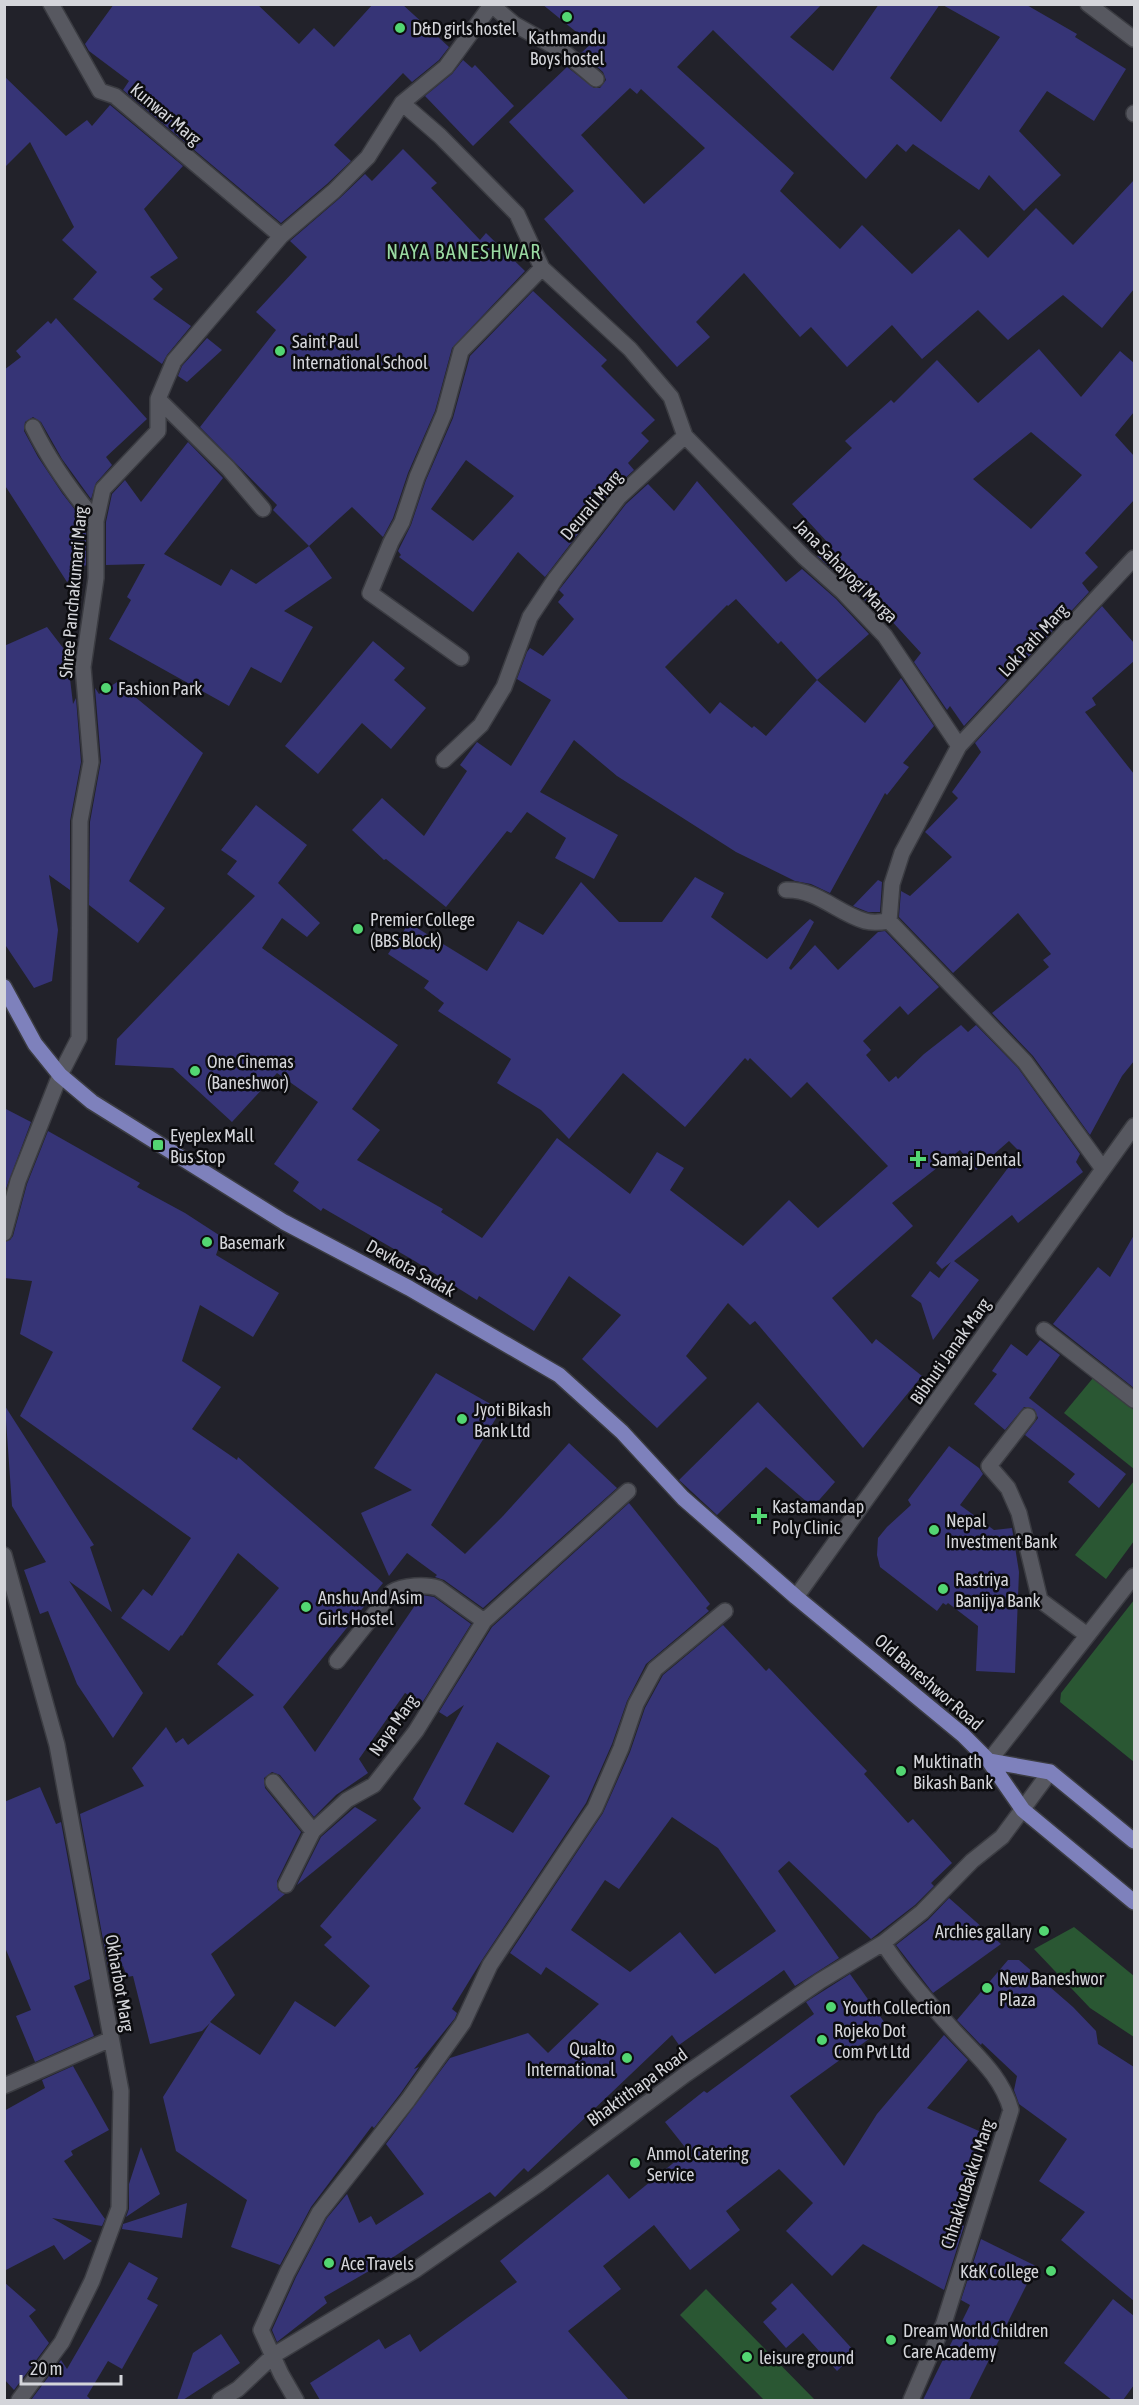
<svg xmlns="http://www.w3.org/2000/svg" width="1139" height="2405" viewBox="0 0 1139 2405" font-family="'Asap Condensed',sans-serif">
<rect width="100%" height="100%" fill="#22222a"/>
<path fill="#2a5733" d="M 1093,1378 L 1134,1410 L 1134,1469 L 1064,1413 Z
M 1134,1481 L 1134,1541 L 1106,1579 L 1075,1555 Z
M 1134,1600 L 1134,1762 L 1060,1702 L 1061,1693 Z
M 1074,1927 L 1134,1976 L 1134,2037 L 1090,2008 L 1034,1949 Z
M 706,2289 L 814,2399 L 813,2400 L 764,2400 L 680,2315 Z"/>
<path fill="#363476" fill-rule="evenodd" d="M 114,4 L 257,4 L 299,44 L 314,28 L 334,47 L 373,4 L 402,4 L 449,47 L 439,60 L 412,82 L 403,73 L 334,145 L 351,161 L 327,184 L 281,223 L 123,90 L 129,81 L 89,51 L 85,44 Z
M 542,4 L 822,4 L 790,37 L 833,71 L 879,4 L 940,4 L 890,78 L 941,122 L 1000,37 L 941,4 L 1025,4 L 1077,34 L 1075,37 L 1126,69 L 1094,121 L 1047,91 L 1019,131 L 1061,175 L 1024,211 L 989,175 L 979,190 L 913,144 L 906,152 L 897,144 L 866,179 L 713,30 L 677,67 L 794,173 L 780,191 L 840,249 L 862,225 L 912,274 L 959,229 L 988,258 L 1036,208 L 1073,245 L 1134,180 L 1134,289 L 1102,328 L 1063,295 L 1008,340 L 978,310 L 922,359 L 892,325 L 847,367 L 811,327 L 800,337 L 744,273 L 696,322 L 710,337 L 677,367 L 544,219 L 574,191 L 509,122 L 567,67 L 594,88 L 600,88 L 606,80 L 603,72 L 581,53 L 591,44 ZM 630,88 L 637,94 L 641,89 L 705,148 L 644,204 L 581,135 Z
M 463,60 L 472,68 L 475,65 L 514,106 L 473,146 L 425,96 L 452,74 Z
M 4,76 L 66,136 L 87,120 L 92,126 L 110,105 L 183,166 L 144,209 L 178,258 L 150,277 L 163,289 L 153,299 L 191,326 L 167,355 L 162,364 L 73,299 L 97,272 L 62,240 L 74,227 L 30,142 L 4,168 Z
M 403,149 L 437,183 L 431,188 L 480,240 L 486,233 L 525,271 L 452,348 L 435,411 L 408,473 L 393,518 L 383,537 L 352,507 L 309,546 L 273,510 L 277,505 L 200,427 L 276,330 L 256,312 L 307,257 L 290,241 L 340,198 L 365,174 L 372,181 Z
M 533,291 L 607,360 L 601,366 L 655,420 L 641,433 L 649,441 L 628,463 L 634,470 L 611,491 L 545,577 L 518,552 L 473,612 L 399,557 L 401,555 L 398,551 L 411,525 L 426,480 L 453,418 L 470,356 ZM 466,460 L 514,496 L 473,541 L 431,509 Z
M 56,318 L 147,419 L 106,457 L 112,465 L 96,483 L 91,499 L 62,459 L 41,422 L 33,417 L 25,422 L 24,431 L 38,457 L 62,493 L 86,524 L 86,565 L 67,582 L 4,484 L 4,370 L 21,357 L 16,351 L 48,321 L 51,324 Z
M 207,338 L 222,350 L 187,382 L 178,376 L 182,366 Z
M 1039,349 L 1081,397 L 1120,351 L 1134,363 L 1134,412 L 1115,435 L 1134,456 L 1134,500 L 1085,553 L 1098,567 L 1082,583 L 1089,592 L 964,726 L 950,706 L 947,710 L 914,662 L 921,653 L 888,617 L 884,621 L 850,585 L 817,556 L 830,545 L 792,504 L 852,448 L 845,441 L 891,400 L 894,403 L 937,360 L 978,403 ZM 1031,432 L 1082,475 L 1031,529 L 973,479 Z
M 188,442 L 223,478 L 164,554 L 221,586 L 231,569 L 256,584 L 309,546 L 332,578 L 284,611 L 313,627 L 281,683 L 251,667 L 229,706 L 109,639 L 131,600 L 127,597 L 145,564 L 106,565 L 106,522 L 112,494 L 125,480 L 141,502 Z
M 697,481 L 786,582 L 802,569 L 836,599 L 869,634 L 817,680 L 865,723 L 901,678 L 934,726 L 903,763 L 909,767 L 887,795 L 885,793 L 830,893 L 811,884 L 795,881 L 736,852 L 617,776 L 574,740 L 540,792 L 618,835 L 594,879 L 555,858 L 566,838 L 527,812 L 511,833 L 507,831 L 446,907 L 386,859 L 384,860 L 352,830 L 382,798 L 424,836 L 467,771 L 460,765 L 477,742 L 511,766 L 551,700 L 517,679 L 527,652 L 530,648 L 543,656 L 574,619 L 558,602 L 564,595 L 559,590 L 626,504 L 648,484 L 674,511 ZM 736,599 L 778,644 L 781,641 L 817,680 L 766,736 L 754,726 L 752,728 L 720,702 L 710,714 L 665,667 L 727,605 L 728,606 Z
M 1102,606 L 1134,643 L 1134,661 L 1092,698 L 1096,705 L 1085,712 L 1134,774 L 1134,1061 L 1122,1076 L 1090,1135 L 1033,1056 L 992,1013 L 1049,967 L 1043,960 L 1051,954 L 1018,913 L 953,973 L 899,917 L 901,891 L 910,896 L 952,857 L 925,832 L 958,798 L 952,792 L 981,752 L 975,743 Z
M 47,627 L 67,653 L 73,704 L 76,698 L 81,762 L 70,821 L 70,890 L 49,875 L 58,930 L 52,981 L 34,988 L 4,943 L 4,646 Z
M 373,641 L 405,668 L 394,680 L 426,708 L 391,749 L 362,723 L 318,774 L 285,746 Z
M 117,682 L 203,753 L 129,881 L 165,908 L 138,943 L 89,905 L 90,822 L 101,761 L 95,688 L 99,694 Z
M 256,805 L 307,845 L 278,883 L 320,923 L 307,937 L 282,918 L 262,948 L 398,1045 L 352,1109 L 380,1130 L 357,1160 L 443,1209 L 441,1212 L 482,1238 L 557,1138 L 630,1194 L 657,1152 L 684,1168 L 670,1190 L 743,1246 L 789,1200 L 818,1228 L 888,1166 L 807,1082 L 791,1098 L 750,1058 L 748,1061 L 745,1058 L 685,1127 L 623,1073 L 569,1139 L 541,1110 L 497,1083 L 511,1059 L 438,1011 L 444,1003 L 424,988 L 429,981 L 388,954 L 409,923 L 487,971 L 518,921 L 543,935 L 581,882 L 619,922 L 662,922 L 695,877 L 724,893 L 711,917 L 767,959 L 810,919 L 814,922 L 789,968 L 791,970 L 815,945 L 838,970 L 878,932 L 885,931 L 939,987 L 908,1015 L 900,1006 L 863,1041 L 871,1050 L 866,1055 L 889,1082 L 896,1076 L 898,1079 L 924,1054 L 961,1025 L 968,1032 L 976,1025 L 1018,1068 L 1080,1154 L 1076,1162 L 1083,1172 L 1018,1223 L 1012,1215 L 954,1261 L 979,1280 L 933,1340 L 921,1303 L 911,1296 L 930,1271 L 939,1278 L 951,1262 L 942,1269 L 936,1263 L 1020,1152 L 1009,1141 L 976,1170 L 960,1150 L 892,1203 L 913,1226 L 832,1298 L 872,1344 L 876,1339 L 922,1376 L 863,1448 L 755,1321 L 750,1325 L 728,1303 L 686,1356 L 707,1378 L 657,1428 L 582,1359 L 621,1315 L 569,1276 L 534,1331 L 479,1296 L 477,1300 L 413,1260 L 323,1208 L 321,1211 L 293,1191 L 299,1182 L 274,1164 L 318,1102 L 277,1073 L 232,1122 L 173,1068 L 115,1065 L 117,1039 L 255,896 L 227,874 L 237,861 L 221,850 Z
M 878,880 L 882,882 L 880,912 L 868,912 L 853,906 Z
M 4,1108 L 31,1122 L 4,1194 Z
M 48,1131 L 140,1183 L 137,1187 L 185,1213 L 222,1237 L 216,1255 L 279,1293 L 253,1337 L 200,1305 L 182,1361 L 221,1387 L 192,1429 L 237,1460 L 238,1457 L 383,1583 L 283,1707 L 315,1752 L 422,1595 L 434,1597 L 471,1624 L 422,1703 L 405,1693 L 359,1759 L 368,1773 L 336,1795 L 314,1817 L 280,1775 L 272,1772 L 264,1778 L 265,1788 L 301,1832 L 277,1881 L 278,1890 L 285,1894 L 211,1954 L 235,1995 L 210,2022 L 260,2055 L 295,2001 L 335,2027 L 370,1986 L 324,1945 L 332,1937 L 320,1926 L 421,1808 L 413,1799 L 464,1705 L 447,1717 L 439,1712 L 492,1627 L 629,1503 L 710,1604 L 706,1608 L 709,1611 L 646,1664 L 627,1701 L 612,1744 L 586,1803 L 482,1960 L 452,2009 L 457,2013 L 455,2018 L 414,2069 L 419,2067 L 400,2094 L 374,2128 L 372,2126 L 311,2207 L 280,2265 L 231,2247 L 247,2200 L 176,2151 L 163,2097 L 210,2023 L 202,2031 L 150,2044 L 133,1976 L 127,1977 L 123,1966 L 109,1972 L 80,1814 L 144,1786 L 132,1768 L 166,1727 L 176,1743 L 183,1738 L 188,1745 L 254,1695 L 217,1664 L 279,1588 L 238,1553 L 182,1636 L 181,1635 L 169,1651 L 121,1618 L 143,1589 L 152,1596 L 191,1538 L 20,1416 L 53,1352 L 20,1334 L 32,1281 L 4,1278 L 4,1242 L 10,1240 L 13,1236 L 27,1184 ZM 497,1742 L 550,1776 L 513,1833 L 464,1804 Z
M 1134,1235 L 1134,1388 L 1053,1324 L 1098,1267 L 1110,1277 Z
M 1040,1340 L 1060,1355 L 1029,1398 L 1126,1474 L 1099,1508 L 1068,1482 L 1075,1474 L 1025,1435 L 1038,1418 L 1034,1409 L 1024,1407 L 1005,1430 L 974,1404 L 997,1374 L 992,1371 L 1011,1344 L 1027,1356 Z
M 436,1373 L 501,1410 L 431,1525 L 465,1554 L 503,1516 L 569,1443 L 617,1488 L 483,1608 L 444,1580 L 435,1577 L 437,1575 L 407,1553 L 389,1576 L 361,1513 L 412,1490 L 374,1468 Z
M 758,1402 L 835,1482 L 813,1507 L 766,1467 L 717,1515 L 679,1480 Z
M 5,1406 L 94,1545 L 90,1547 L 112,1612 L 69,1581 L 143,1693 L 113,1738 L 77,1684 L 48,1611 L 40,1614 L 24,1570 L 46,1562 L 12,1506 Z
M 949,1446 L 979,1468 L 983,1474 L 960,1505 L 994,1530 L 1012,1528 L 1019,1572 L 1015,1673 L 976,1671 L 978,1626 L 948,1603 L 946,1605 L 943,1603 L 937,1611 L 880,1567 L 877,1555 L 878,1538 L 887,1527 L 911,1505 L 908,1500 Z
M 723,1625 L 766,1671 L 769,1668 L 867,1771 L 864,1774 L 908,1823 L 913,1819 L 952,1863 L 931,1883 L 934,1886 L 915,1905 L 871,1939 L 789,1861 L 778,1871 L 839,1958 L 795,1986 L 784,1970 L 679,2045 L 672,2035 L 528,2172 L 524,2168 L 495,2197 L 490,2192 L 395,2256 L 324,2297 L 327,2303 L 277,2342 L 272,2330 L 296,2277 L 327,2218 L 347,2194 L 359,2223 L 371,2216 L 376,2225 L 424,2194 L 386,2144 L 450,2058 L 528,2033 L 548,2053 L 599,2004 L 546,1967 L 541,1975 L 510,1953 L 603,1813 L 630,1752 L 645,1708 L 663,1675 ZM 672,1817 L 718,1848 L 776,1931 L 715,1974 L 680,1932 L 630,1972 L 571,1930 L 605,1880 L 619,1889 Z
M 40,1787 L 56,1824 L 61,1822 L 90,1979 L 74,1986 L 94,2036 L 35,2062 L 16,2016 L 31,2010 L 4,1945 L 4,1802 Z
M 355,1807 L 377,1820 L 297,1885 L 321,1837 Z
M 949,1898 L 1001,1944 L 933,1993 L 896,1945 L 928,1920 Z
M 1008,1960 L 1019,1960 L 1073,2007 L 1096,2031 L 1098,2044 L 1134,2067 L 1134,2301 L 1061,2240 L 1085,2212 L 1039,2181 L 1067,2139 L 1019,2104 L 1014,2090 L 1017,2076 L 982,2043 L 981,2045 L 957,2020 Z
M 850,1974 L 887,2026 L 790,2096 L 844,2166 L 877,2114 L 944,2035 L 968,2060 L 927,2108 L 988,2135 L 951,2218 L 964,2226 L 944,2290 L 863,2244 L 832,2276 L 786,2231 L 813,2203 L 779,2169 L 726,2211 L 740,2230 L 690,2270 L 654,2225 L 603,2266 L 621,2289 L 568,2331 L 629,2400 L 320,2400 L 310,2383 L 379,2339 L 385,2349 L 410,2334 L 420,2352 L 517,2282 L 500,2261 L 608,2174 L 629,2199 L 688,2151 L 665,2122 L 704,2091 L 707,2093 L 814,2014 L 806,2002 Z
M 73,2066 L 109,2130 L 71,2151 L 73,2155 L 64,2161 L 105,2219 L 102,2226 L 52,2218 L 92,2241 L 64,2260 L 54,2245 L 4,2271 L 4,2111 L 45,2088 L 42,2080 Z
M 141,2147 L 160,2194 L 126,2217 L 129,2209 L 129,2184 Z
M 187,2203 L 182,2238 L 122,2229 L 123,2224 Z
M 981,2239 L 1036,2266 L 969,2400 L 923,2400 L 970,2305 L 961,2300 Z
M 129,2262 L 158,2278 L 147,2299 L 158,2305 L 122,2369 L 108,2361 L 87,2396 L 91,2400 L 31,2400 L 61,2360 L 67,2369 Z
M 4,2282 L 36,2310 L 29,2316 L 49,2343 L 14,2390 L 4,2379 Z
M 792,2283 L 856,2353 L 837,2371 L 803,2333 L 786,2348 L 763,2322 L 777,2309 L 771,2303 Z
M 1113,2299 L 1134,2316 L 1134,2385 L 1123,2400 L 1112,2400 L 1064,2363 Z
M 221,2334 L 240,2363 L 183,2400 L 177,2400 L 193,2353 Z"/>
<g fill="none" stroke-linecap="round" stroke-linejoin="round">
<defs>
<path id="minor" d="M 51,4 L 100,91 L 115,96 L 281,236
M 1088,4 L 1134,39
M 492,5 L 514,24 L 564,52 L 596,79
M 402,103 L 440,136 L 517,214 L 542,268 L 630,349 L 671,397 L 685,436 L 804,557 L 843,592 L 885,636 L 959,746 L 902,853 L 892,884 L 889,921 L 1025,1062 L 1103,1169
M 1134,113 L 1134,114
M 158,399 L 228,468 L 263,509
M 33,427 C 50,462 71,491 96,521
M 461,658 L 370,593 L 391,542 L 402,522 L 417,477 L 444,414 L 461,351 L 542,268
M 959,746 L 1134,558
M 444,760 L 481,725 L 504,687 L 530,617 L 556,578 L 619,497 L 685,436
M 786,890 C 817,889 837,913 865,921 C 872,923 882,922 889,921
M 4,1233 L 18,1181 L 60,1075 L 79,1038 L 80,821 L 91,762 L 83,667 L 96,578 L 96,521 L 103,489 L 158,431 L 158,399 L 174,361 L 281,236 L 334,191 L 368,157 L 402,103 L 446,67 L 492,4
M 1044,1330 L 1134,1400
M 1028,1416 L 989,1466 L 1008,1488 L 1019,1513 L 1040,1600 L 1087,1635
M 4,1555 L 57,1745 L 121,2091 L 119,2208 L 92,2281 L 62,2342 L 19,2400
M 796,1597 L 1134,1126
M 337,1661 L 392,1592 C 403,1585 426,1584 438,1588 L 484,1621
M 989,1761 L 1134,1576
M 273,1782 L 313,1831
M 286,1885 L 313,1831 L 347,1800 L 374,1785 L 416,1731 L 484,1621 L 628,1491
M 883,1943 C 904,1975 929,2003 955,2032 C 978,2057 1002,2077 1011,2110 L 944,2323 L 911,2400
M 4,2086 L 111,2039
M 220,2400 L 238,2389 L 274,2355 L 415,2270 L 540,2183 L 686,2074 L 820,1981 L 883,1943 L 922,1912 L 972,1861 L 1002,1837 L 1050,1772
M 296,2400 L 281,2374 L 261,2330 L 287,2273 L 319,2213 L 408,2100 L 463,2023 L 490,1965 L 595,1808 L 621,1748 L 636,1704 L 655,1669 L 725,1611"/>
<path id="major" d="M 4,987 L 35,1044 L 60,1075 L 92,1102 L 284,1222 L 409,1288 L 559,1375 L 622,1432 L 683,1498 L 796,1597 L 963,1735 L 989,1761 L 1023,1810 L 1134,1902
M 989,1761 L 1050,1772 L 1134,1841"/>
</defs>
<use href="#minor" stroke="#3b3c42" stroke-width="18"/>
<use href="#major" stroke="#3b3c42" stroke-width="18"/>
<use href="#minor" stroke="#575860" stroke-width="15"/>
<use href="#major" stroke="#7e81bc" stroke-width="15"/>
</g>
<g fill="#53d672" stroke="#0c0c0f" stroke-width="2">
<circle cx="567" cy="17" r="6"/>
<circle cx="400" cy="28" r="6"/>
<circle cx="280" cy="351" r="6"/>
<circle cx="106" cy="688" r="6"/>
<circle cx="358" cy="929" r="6"/>
<circle cx="195" cy="1071" r="6"/>
<rect x="152" y="1139" width="12" height="12" rx="3"/>
<path d="M915 1150h6v6h6v6h-6v6h-6v-6h-6v-6h6z"/>
<circle cx="207" cy="1242" r="6"/>
<circle cx="462" cy="1419" r="6"/>
<path d="M756 1507h6v6h6v6h-6v6h-6v-6h-6v-6h6z"/>
<circle cx="934" cy="1530" r="6"/>
<circle cx="943" cy="1589" r="6"/>
<circle cx="306" cy="1607" r="6"/>
<circle cx="901" cy="1771" r="6"/>
<circle cx="1044" cy="1931" r="6"/>
<circle cx="987" cy="1988" r="6"/>
<circle cx="831" cy="2007" r="6"/>
<circle cx="822" cy="2040" r="6"/>
<circle cx="627" cy="2058" r="6"/>
<circle cx="635" cy="2163" r="6"/>
<circle cx="329" cy="2263" r="6"/>
<circle cx="1051" cy="2271" r="6"/>
<circle cx="891" cy="2340" r="6"/>
<circle cx="747" cy="2357" r="6"/>
</g>
<g text-anchor="middle" dominant-baseline="central" stroke-width="5" stroke-linejoin="round" paint-order="stroke">
<g font-size="18" fill="#d4d5da" stroke="#0c0c0f" text-anchor="start">
<text x="412" y="28">D&amp;D girls hostel</text>
<text x="567" y="37" text-anchor="middle">Kathmandu<tspan x="567" dy="21">Boys hostel</tspan></text>
<text x="292" y="341">Saint Paul<tspan x="292" dy="21">International School</tspan></text>
<text x="118" y="688">Fashion Park</text>
<text x="370" y="919">Premier College<tspan x="370" dy="21">(BBS Block)</tspan></text>
<text x="207" y="1061">One Cinemas<tspan x="207" dy="21">(Baneshwor)</tspan></text>
<text x="170" y="1135">Eyeplex Mall<tspan x="170" dy="21">Bus Stop</tspan></text>
<text x="932" y="1159">Samaj Dental</text>
<text x="219" y="1242">Basemark</text>
<text x="474" y="1409">Jyoti Bikash<tspan x="474" dy="21">Bank Ltd</tspan></text>
<text x="772" y="1506">Kastamandap<tspan x="772" dy="21">Poly Clinic</tspan></text>
<text x="946" y="1520">Nepal<tspan x="946" dy="21">Investment Bank</tspan></text>
<text x="955" y="1579">Rastriya<tspan x="955" dy="21">Banijya Bank</tspan></text>
<text x="318" y="1597">Anshu And Asim<tspan x="318" dy="21">Girls Hostel</tspan></text>
<text x="913" y="1761">Muktinath<tspan x="913" dy="21">Bikash Bank</tspan></text>
<text x="1032" y="1931" text-anchor="end">Archies gallary</text>
<text x="999" y="1978">New Baneshwor<tspan x="999" dy="21">Plaza</tspan></text>
<text x="843" y="2007">Youth Collection</text>
<text x="834" y="2030">Rojeko Dot<tspan x="834" dy="21">Com Pvt Ltd</tspan></text>
<text x="615" y="2048" text-anchor="end">Qualto<tspan x="615" dy="21">International</tspan></text>
<text x="647" y="2153">Anmol Catering<tspan x="647" dy="21">Service</tspan></text>
<text x="341" y="2263">Ace Travels</text>
<text x="1039" y="2271" text-anchor="end">K&amp;K College</text>
<text x="903" y="2330">Dream World Children<tspan x="903" dy="21">Care Academy</tspan></text>
<text x="759" y="2357">leisure ground</text>
</g>
<g font-size="18" fill="#d4d5da" stroke="#0c0c0f">
<text transform="translate(166 114) rotate(40)">Kunwar Marg</text>
<text transform="translate(591 505) rotate(-50)">Deurali Marg</text>
<text transform="translate(846 571) rotate(45)">Jana Sahayogi Marga</text>
<text transform="translate(73 592) rotate(-85)">Shree Panchakumari Marg</text>
<text transform="translate(1033 640) rotate(-47)">Lok Path Marg</text>
<text transform="translate(411 1268) rotate(29)">Devkota Sadak</text>
<text transform="translate(950 1351) rotate(-55)">Bibhuti Janak Marg</text>
<text transform="translate(929 1682) rotate(41)">Old Baneshwor Road</text>
<text transform="translate(393 1725) rotate(-55)">Naya Marg</text>
<text transform="translate(120 1983) rotate(80)">Okharbot Marg</text>
<text transform="translate(637 2087) rotate(-36)">Bhaktithapa Road</text>
<text transform="translate(967 2184) rotate(-72)">ChhakkuBakku Marg</text>
</g>
<g font-size="20" letter-spacing="1.5" fill="#99d9a2" stroke="#0c0c0f">
<text x="464" y="251">NAYA BANESHWAR</text>
</g>
</g>
<rect width="1139" height="2405" fill="none" stroke="#d4d5da" stroke-width="12"/>
<path d="M21 2375v9h100v-9" fill="none" stroke="#d4d5da" stroke-width="3"/>
<text x="30" y="2375" font-size="18" fill="#d4d5da" stroke="#0c0c0f" stroke-width="4.5" paint-order="stroke">20 m</text>
</svg>
